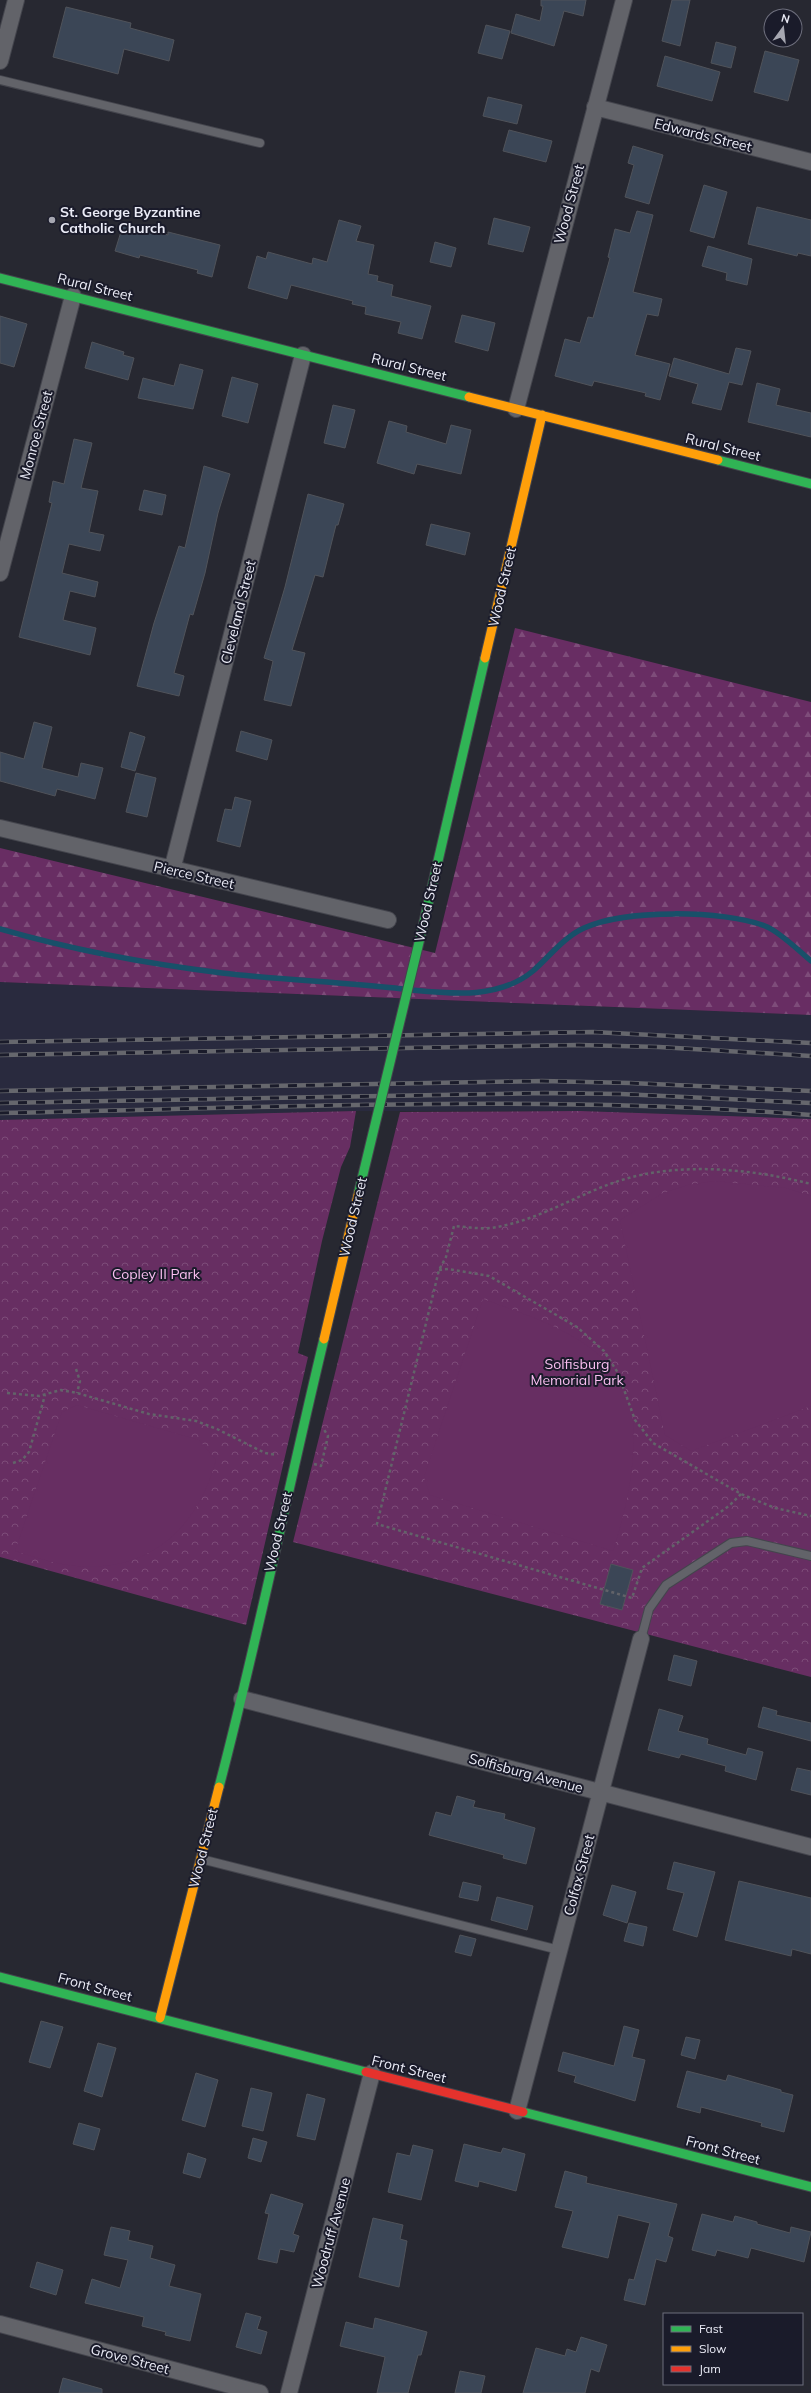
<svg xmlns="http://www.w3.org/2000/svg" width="811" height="2393" viewBox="0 0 811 2393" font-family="Mulish,sans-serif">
<defs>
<pattern id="forest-firs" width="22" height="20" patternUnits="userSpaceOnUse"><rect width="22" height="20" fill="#682d63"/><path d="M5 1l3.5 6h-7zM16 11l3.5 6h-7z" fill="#7e4c7a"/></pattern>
<pattern id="park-crowns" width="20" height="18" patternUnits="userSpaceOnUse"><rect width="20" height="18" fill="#672e62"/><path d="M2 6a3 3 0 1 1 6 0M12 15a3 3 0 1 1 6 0" fill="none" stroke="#7d4c79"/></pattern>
</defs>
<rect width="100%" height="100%" fill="#272831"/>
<path fill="#292a3e" d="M 0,982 L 811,1015 L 811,1119 L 580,1111 L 356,1111 L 0,1120 Z"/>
<path fill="url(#forest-firs)" d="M 515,628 L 811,702 L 811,1015 L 0,982 L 0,848 L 435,953 Z"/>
<path fill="url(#park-crowns)" d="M 356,1111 L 350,1147 L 341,1167 L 322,1241 L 298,1353 L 308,1357 L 246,1625 L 0,1557 L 0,1120 Z
M 580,1111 L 811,1119 L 811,1677 L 293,1542 L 400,1112 Z"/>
<path fill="#672e62" d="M 714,1181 L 786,1188 L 811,1196 L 811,1406 L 691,1451 L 665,1435 L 620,1220 L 663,1193 L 688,1185 Z
M 483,1299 C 529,1316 586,1333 617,1374 C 649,1416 628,1506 613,1551 L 430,1495 L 424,1477 Z
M 77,1405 L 199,1440 L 216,1460 C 196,1534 142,1578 62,1564 C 46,1561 31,1556 15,1551 L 62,1412 Z"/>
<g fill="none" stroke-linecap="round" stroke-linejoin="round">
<path stroke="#185069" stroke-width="5.5" d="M 0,929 C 72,950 148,964 222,973 C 282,980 343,982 403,989
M 412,990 C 453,994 499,999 533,971 C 549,957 564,937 584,928 C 624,909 724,910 765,926 C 779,931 799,951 811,961"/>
</g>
<path fill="#3b4656" stroke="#50535a" d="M 541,0 L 586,0 L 583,16 L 564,11 L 554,46 L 511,33 L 516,14 L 540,21 L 543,6 L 541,6 Z
M 672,0 L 690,0 L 680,46 L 662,41 Z
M 66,7 L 131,23 L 130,28 L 174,40 L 169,61 L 124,49 L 118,74 L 53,57 Z
M 486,25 L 510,31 L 502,59 L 478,53 Z
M 716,42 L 736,47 L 731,68 L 711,63 Z
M 765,51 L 799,60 L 788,101 L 754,92 Z
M 665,56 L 720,72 L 712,101 L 657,86 Z
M 488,97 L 522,105 L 517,124 L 483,116 Z
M 509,130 L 552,141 L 546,162 L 503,151 Z
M 633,146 L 663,155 L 649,204 L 625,197 L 634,165 L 628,163 Z
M 704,185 L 727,192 L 714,238 L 690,231 Z
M 757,207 L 811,220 L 811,256 L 798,253 L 797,256 L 748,244 Z
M 637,211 L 653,215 L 633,292 L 662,299 L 658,316 L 647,314 L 635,355 L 670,364 L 660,400 L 645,396 L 646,393 L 594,381 L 592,386 L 555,376 L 565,339 L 580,343 L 588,317 L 593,318 L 610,258 L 608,257 L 615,229 L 630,233 Z
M 494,218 L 530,227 L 523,252 L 488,244 Z
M 339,220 L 361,226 L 356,241 L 374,245 L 368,274 L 378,276 L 377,281 L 393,285 L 391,296 L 431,306 L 422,339 L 398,333 L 401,322 L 365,314 L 366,307 L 352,304 L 353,301 L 291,285 L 287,299 L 248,288 L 257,256 L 266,259 L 268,252 L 312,264 L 313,258 L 327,262 Z
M 124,222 L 168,235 L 168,232 L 220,245 L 212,277 L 197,273 L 198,270 L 140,255 L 139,258 L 115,251 Z
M 435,242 L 456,248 L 451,267 L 430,262 Z
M 708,246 L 752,259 L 747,285 L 726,280 L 727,273 L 702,266 Z
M 462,315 L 495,323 L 488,351 L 455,342 Z
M 0,316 L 27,324 L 14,367 L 0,363 Z
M 92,342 L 124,352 L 123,355 L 134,358 L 128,380 L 85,368 Z
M 736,348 L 751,351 L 742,385 L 729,382 L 721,410 L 692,403 L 698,384 L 669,376 L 674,358 L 729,374 Z
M 180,364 L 203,370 L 193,409 L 138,398 L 143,378 L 174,386 Z
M 232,377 L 258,384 L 248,423 L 222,416 Z
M 757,383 L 780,389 L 776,405 L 811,413 L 811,437 L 748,422 Z
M 333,405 L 355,410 L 345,448 L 324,443 Z
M 389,421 L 407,426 L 406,432 L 446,444 L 451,425 L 471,430 L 461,474 L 417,464 L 414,474 L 377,463 Z
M 74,439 L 92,443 L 81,488 L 98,491 L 89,532 L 104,535 L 100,551 L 69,544 L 62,573 L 98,582 L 95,597 L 70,591 L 63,620 L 96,628 L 90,655 L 19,637 L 52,503 L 49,502 L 53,481 L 64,484 Z
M 204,466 L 230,474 L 218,513 L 205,573 L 193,615 L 190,614 L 174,673 L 184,676 L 179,696 L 137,686 L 154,623 L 179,546 L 185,548 Z
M 144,490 L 166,495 L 162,515 L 139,510 Z
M 308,494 L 344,504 L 338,525 L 336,525 L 323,577 L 315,575 L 292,650 L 305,653 L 291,706 L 264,700 L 273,661 L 264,658 L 285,587 Z
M 431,524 L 470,533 L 465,555 L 426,545 Z
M 34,722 L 52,727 L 42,768 L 78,777 L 81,763 L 103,768 L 95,799 L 57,789 L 55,796 L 0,781 L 0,752 L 24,759 Z
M 241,731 L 272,740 L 267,760 L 236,751 Z
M 130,732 L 145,737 L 135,771 L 121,767 Z
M 136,773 L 156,778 L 147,817 L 126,812 Z
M 235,797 L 251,801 L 240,847 L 217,841 L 225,809 L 232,810 Z
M 611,1564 L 633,1570 L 622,1610 L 600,1604 Z
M 674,1655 L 697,1661 L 691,1686 L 668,1680 Z
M 763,1707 L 777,1711 L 776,1715 L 811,1723 L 811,1741 L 758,1727 Z
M 659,1709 L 683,1716 L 678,1731 L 708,1739 L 707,1744 L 746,1755 L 748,1748 L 763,1752 L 756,1780 L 725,1771 L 726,1766 L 681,1754 L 679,1758 L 648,1750 Z
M 797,1768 L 811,1771 L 811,1795 L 791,1790 Z
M 457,1796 L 475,1801 L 473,1807 L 505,1814 L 504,1819 L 535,1828 L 526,1864 L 503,1858 L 504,1855 L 429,1835 L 436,1812 L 451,1816 Z
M 674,1862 L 715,1872 L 697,1937 L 673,1930 L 684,1893 L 667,1889 Z
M 739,1881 L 811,1898 L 811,1954 L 792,1949 L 791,1956 L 725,1940 Z
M 463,1882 L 481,1886 L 478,1901 L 459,1897 Z
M 612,1885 L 636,1892 L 627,1923 L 603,1915 Z
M 497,1897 L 533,1906 L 527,1930 L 491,1920 Z
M 629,1923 L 647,1927 L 643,1946 L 624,1941 Z
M 460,1935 L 476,1939 L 471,1956 L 455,1952 Z
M 41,2021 L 63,2027 L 50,2068 L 29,2062 Z
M 624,2026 L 639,2030 L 632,2057 L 645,2060 L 635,2101 L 574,2082 L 576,2076 L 558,2071 L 563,2052 L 614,2066 Z
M 686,2037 L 700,2040 L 695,2059 L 681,2055 Z
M 98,2043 L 116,2048 L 102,2097 L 84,2091 Z
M 687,2071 L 726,2081 L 728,2075 L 781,2090 L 781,2092 L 793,2095 L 784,2132 L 761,2126 L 762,2123 L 701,2107 L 700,2113 L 677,2107 Z
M 196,2073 L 218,2080 L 205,2127 L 182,2120 Z
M 251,2088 L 272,2093 L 263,2131 L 242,2126 Z
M 307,2094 L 325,2099 L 315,2140 L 297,2136 Z
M 79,2123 L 100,2129 L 94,2150 L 73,2144 Z
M 253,2138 L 267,2142 L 261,2162 L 248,2158 Z
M 464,2144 L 501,2153 L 503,2148 L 525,2154 L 516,2191 L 479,2181 L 478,2187 L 455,2181 Z
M 413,2145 L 433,2150 L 421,2200 L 388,2192 L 397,2153 L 410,2156 Z
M 188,2153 L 206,2159 L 200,2178 L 183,2173 Z
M 565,2171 L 587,2177 L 586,2183 L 677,2204 L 668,2236 L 673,2238 L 666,2262 L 656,2259 L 645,2305 L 624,2300 L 629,2279 L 634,2280 L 650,2223 L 618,2215 L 608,2258 L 562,2247 L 573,2211 L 555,2207 Z
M 271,2194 L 303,2204 L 293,2234 L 299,2236 L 294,2252 L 280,2249 L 277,2263 L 258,2259 L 269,2214 L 265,2213 Z
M 702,2214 L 733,2222 L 735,2216 L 757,2222 L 757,2224 L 790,2233 L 791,2227 L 811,2232 L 804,2262 L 751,2248 L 748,2258 L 717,2250 L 715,2256 L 692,2250 Z
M 373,2218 L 403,2225 L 400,2239 L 407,2241 L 399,2287 L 359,2277 Z
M 111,2227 L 130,2231 L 128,2240 L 153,2246 L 150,2258 L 175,2265 L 169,2286 L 201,2294 L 190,2341 L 165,2335 L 166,2332 L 142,2326 L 144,2317 L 85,2303 L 92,2279 L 120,2288 L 128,2260 L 104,2255 Z
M 37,2262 L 63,2270 L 56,2295 L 30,2287 Z
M 246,2313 L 261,2317 L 257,2329 L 267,2332 L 261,2354 L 236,2347 Z
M 375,2318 L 427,2332 L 421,2355 L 418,2355 L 408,2393 L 377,2393 L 385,2357 L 340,2346 L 346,2322 L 373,2329 Z
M 581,2337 L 607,2345 L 599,2372 L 591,2369 L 585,2393 L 523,2393 L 536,2348 L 565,2356 L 567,2349 L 576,2352 Z
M 460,2371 L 485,2376 L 481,2393 L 455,2393 Z
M 63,2378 L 102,2389 L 102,2393 L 59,2393 Z"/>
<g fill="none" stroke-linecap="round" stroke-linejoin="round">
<defs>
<path id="lane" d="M 0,80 L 260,143
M 641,1639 L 649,1609 L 666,1585 L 731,1543 L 747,1541 L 811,1556
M 201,1859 L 559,1950"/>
<path id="street" d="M 0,61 L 16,0
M 595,107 L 811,162
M 516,409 L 624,0
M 0,573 L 73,296
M 0,828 L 388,920
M 172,870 L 303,355
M 242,1699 L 811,1847
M 517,2111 L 641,1639
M 0,2324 L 260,2393
M 289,2393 L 372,2073"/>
<path id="fast" d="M 0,278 L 469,397
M 718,460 L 811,484
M 422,930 L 485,658
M 219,1787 C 258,1639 288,1488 324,1339
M 0,1977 L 366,2072
M 523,2112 L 811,2187"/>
<path id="slow" d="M 469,397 L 718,460
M 485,658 L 542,415
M 324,1339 L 359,1191
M 160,2018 L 219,1787"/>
<path id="jam" d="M 366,2072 L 523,2112"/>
</defs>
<use href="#lane" stroke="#44454d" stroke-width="10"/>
<use href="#street" stroke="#44454d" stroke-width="18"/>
<use href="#fast" stroke="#44454d" stroke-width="11"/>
<use href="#slow" stroke="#44454d" stroke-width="11"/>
<use href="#jam" stroke="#44454d" stroke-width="11"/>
<path stroke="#626369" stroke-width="2.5" stroke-dasharray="3 3" stroke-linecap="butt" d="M 439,1270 L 448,1269 L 489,1276 L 577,1327 L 604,1351 L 618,1373 L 635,1420 L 653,1443 L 741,1494 L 775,1508 L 811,1516
M 76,1369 L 80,1381 L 77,1393
M 7,1393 L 39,1396 L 61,1390 L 77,1393 L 149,1414 L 196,1421 L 217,1429 L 265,1453 L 277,1455
M 13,1463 L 22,1460 L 29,1452 L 45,1395
M 314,1464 L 321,1466 L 328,1436 L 323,1428
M 741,1494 L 729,1506 L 642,1568 L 632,1598 L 377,1524 L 439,1270 L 446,1257 L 454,1226 C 468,1227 484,1230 497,1227 C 542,1219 581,1192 625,1179 C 683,1162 753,1169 811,1184"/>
<use href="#lane" stroke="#626369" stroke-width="8"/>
<use href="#street" stroke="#626369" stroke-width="16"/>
<use href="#fast" stroke="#30b455" stroke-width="9"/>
<use href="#slow" stroke="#ff9f0a" stroke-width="9"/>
<use href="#jam" stroke="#e5322d" stroke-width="9"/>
<defs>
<path id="rail" d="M 0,1042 L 593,1032 L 811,1043
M 0,1055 L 579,1045 L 659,1047 L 811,1056
M 0,1091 L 542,1081 L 630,1083 L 811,1091
M 0,1103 L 545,1093 L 621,1094 L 811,1103
M 0,1113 C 270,1108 542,1094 811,1115"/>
</defs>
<use href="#rail" stroke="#66676d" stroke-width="4.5"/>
<use href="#rail" stroke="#1a1b2a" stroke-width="3" stroke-dasharray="9" stroke-linecap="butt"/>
<defs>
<path id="fast-bridge" d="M 359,1191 L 422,930"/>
</defs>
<use href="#fast-bridge" stroke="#44454d" stroke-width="11" stroke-linecap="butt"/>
<use href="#fast-bridge" stroke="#30b455" stroke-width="9"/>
</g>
<circle fill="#a6a7b1" stroke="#1a1b2a" stroke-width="1.5" cx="52" cy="220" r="4"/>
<g text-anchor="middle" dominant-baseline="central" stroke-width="4" stroke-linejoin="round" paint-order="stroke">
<g font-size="14" fill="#eaebf6" stroke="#1a1b2a">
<text transform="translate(703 135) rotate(14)">Edwards Street</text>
<text transform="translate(569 204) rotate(-75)">Wood Street</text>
<text transform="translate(95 287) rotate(14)">Rural Street</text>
<text transform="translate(409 367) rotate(14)">Rural Street</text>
<text transform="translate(36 435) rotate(-75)">Monroe Street</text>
<text transform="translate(723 447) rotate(14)">Rural Street</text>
<text transform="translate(502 587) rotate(-77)">Wood Street</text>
<text transform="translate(238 612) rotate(-76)">Cleveland Street</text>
<text transform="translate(194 875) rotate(13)">Pierce Street</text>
<text transform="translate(428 902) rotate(-77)">Wood Street</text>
<text transform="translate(353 1217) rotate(-77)">Wood Street</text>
<text transform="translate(278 1532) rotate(-77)">Wood Street</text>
<text transform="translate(526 1773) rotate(15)">Solfisburg Avenue</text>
<text transform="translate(203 1848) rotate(-76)">Wood Street</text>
<text transform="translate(579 1875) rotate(-75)">Colfax Street</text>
<text transform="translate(95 1987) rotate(15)">Front Street</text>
<text transform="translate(409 2069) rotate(14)">Front Street</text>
<text transform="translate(723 2150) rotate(15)">Front Street</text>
<text transform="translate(331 2233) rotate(-75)">Woodruff Avenue</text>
<text transform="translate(130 2359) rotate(15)">Grove Street</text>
</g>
<g font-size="14" font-weight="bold" fill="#eaebf6" stroke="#1a1b2a" text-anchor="start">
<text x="60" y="212">St. George Byzantine<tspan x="60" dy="16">Catholic Church</tspan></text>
</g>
<g font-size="14" fill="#fabff1" stroke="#1a1b2a">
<text x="156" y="1274">Copley II Park</text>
<text x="577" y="1364">Solfisburg<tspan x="577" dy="16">Memorial Park</tspan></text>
</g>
</g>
<rect x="663" y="2313" width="140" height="72" fill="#1a1b2a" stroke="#6d6e7c"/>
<rect x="671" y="2326" width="20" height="6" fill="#30b455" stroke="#6d6e7c"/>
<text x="699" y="2333" font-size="12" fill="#eaebf6">Fast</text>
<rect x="671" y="2346" width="20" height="6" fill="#ff9f0a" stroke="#6d6e7c"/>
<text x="699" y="2353" font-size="12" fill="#eaebf6">Slow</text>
<rect x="671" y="2366" width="20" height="6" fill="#e5322d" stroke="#6d6e7c"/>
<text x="699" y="2373" font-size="12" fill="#eaebf6">Jam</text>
<g transform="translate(783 28) rotate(15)"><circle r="19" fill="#1a1b2a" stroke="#6d6e7c"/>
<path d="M0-3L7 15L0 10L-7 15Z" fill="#a6a7b1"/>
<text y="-6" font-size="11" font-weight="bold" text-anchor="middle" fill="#eaebf6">N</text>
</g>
</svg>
